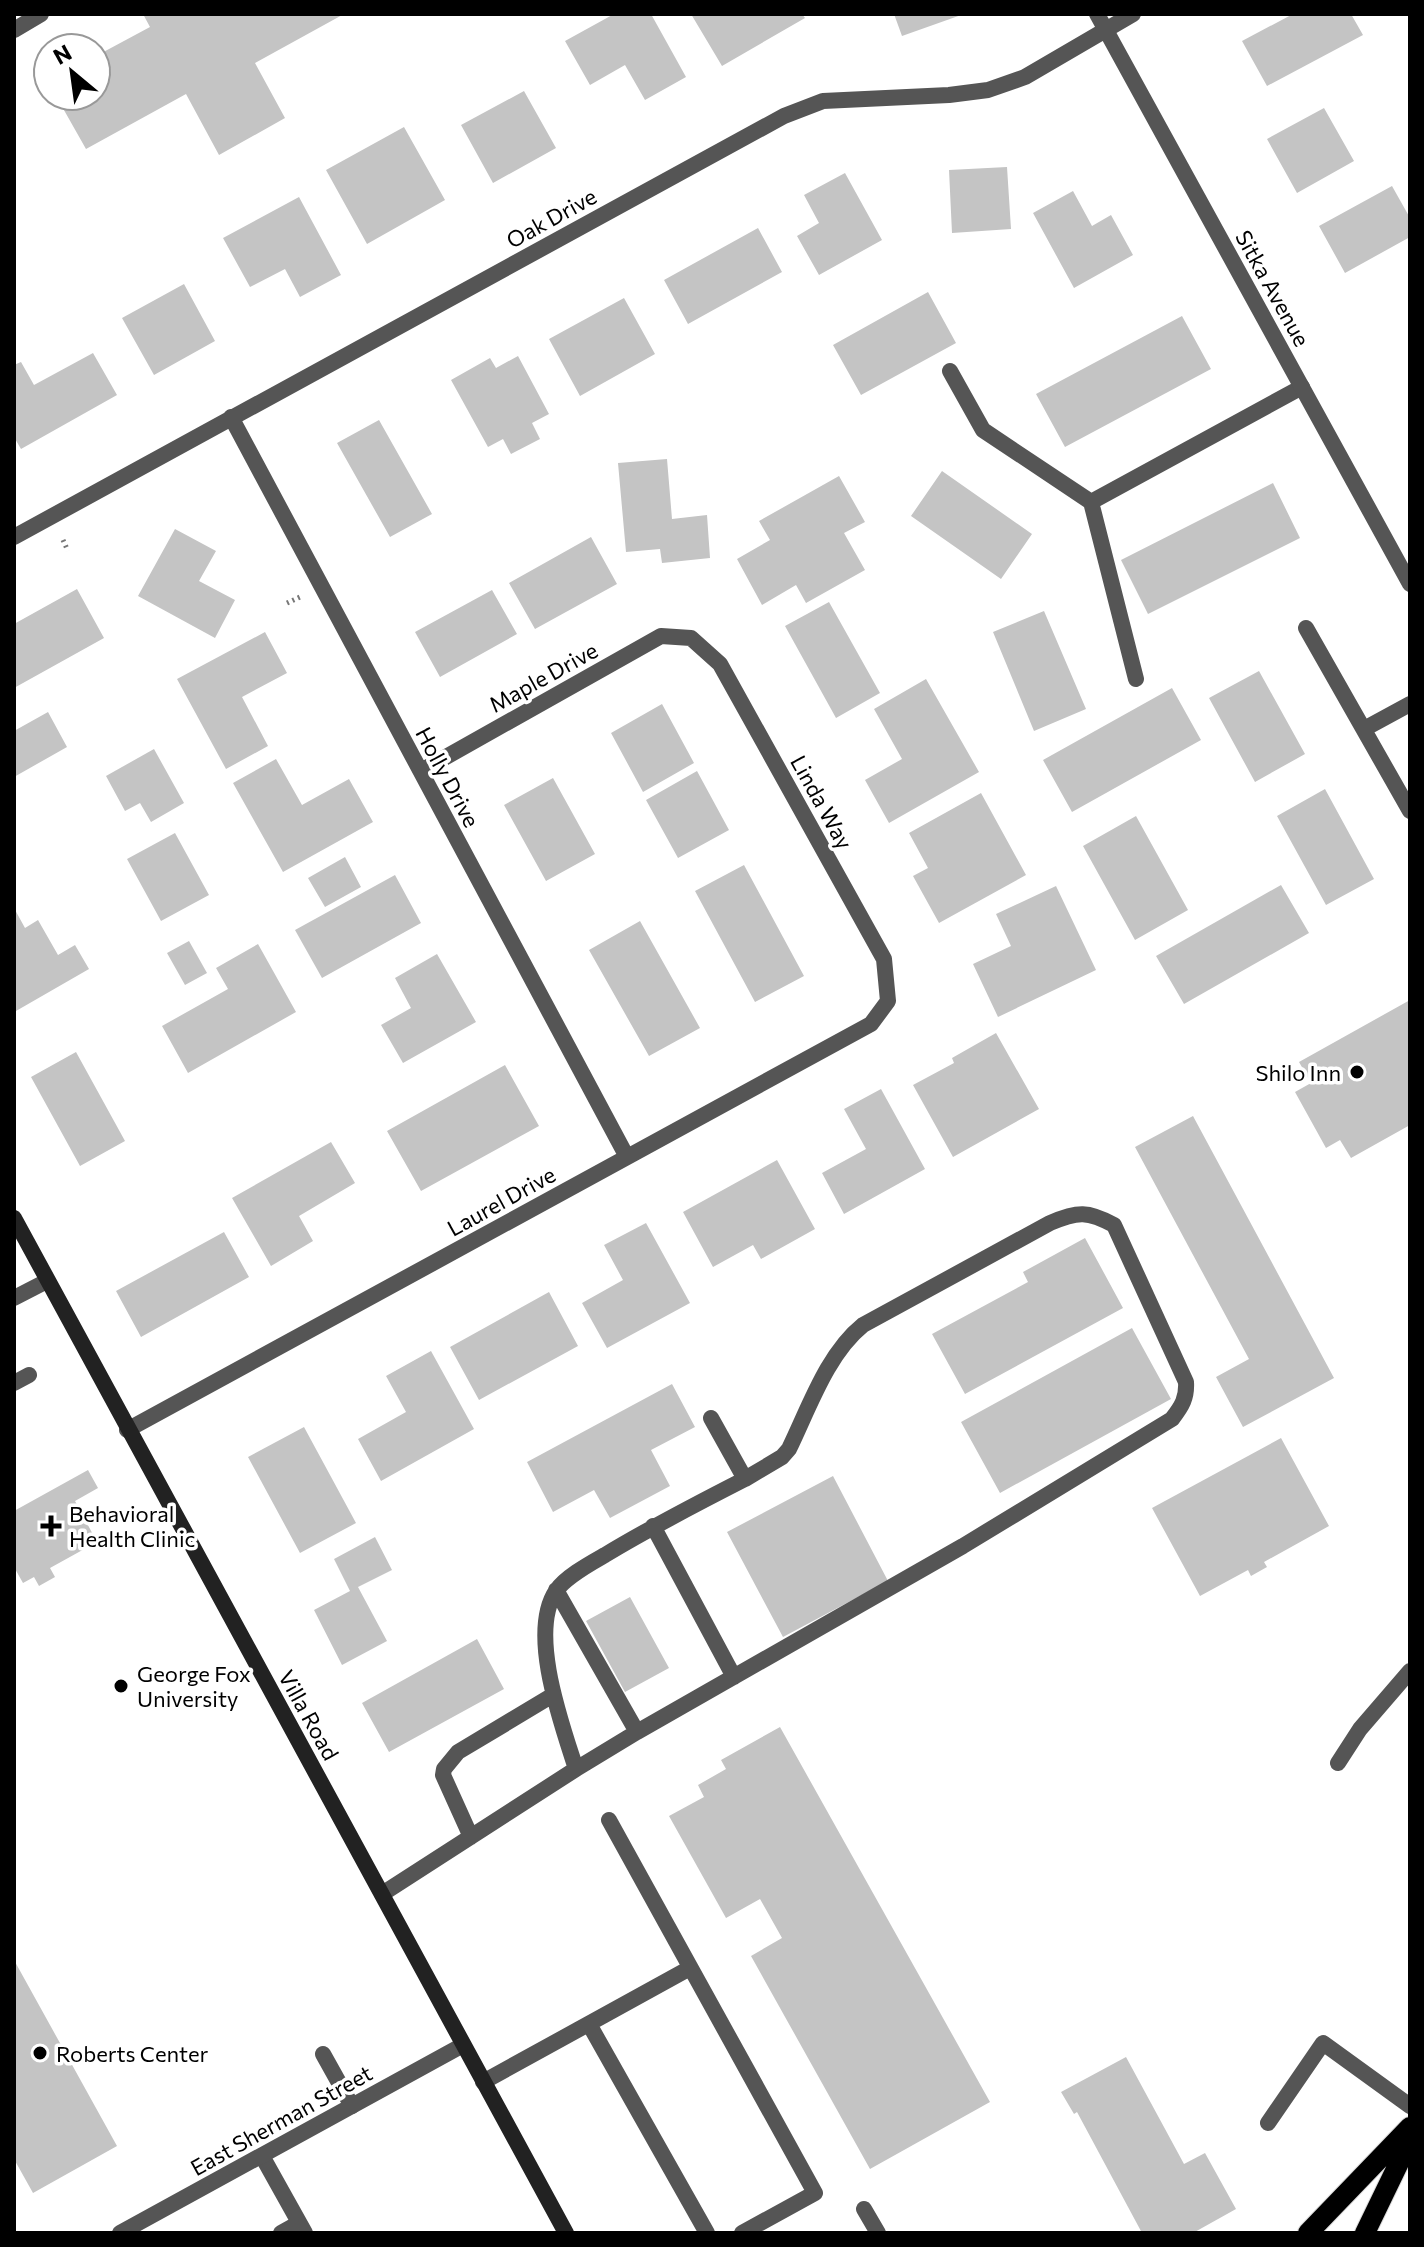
<svg xmlns="http://www.w3.org/2000/svg" width="1424" height="2247" viewBox="0 0 1424 2247" font-family="Commissioner,sans-serif">
<rect width="100%" height="100%" fill="#fff"/>
<path fill="#c4c4c4" d="M 143,14 L 344,14 L 255,63 L 285,118 L 219,155 L 186,94 L 86,149 L 56,96 L 96,96 L 96,56 L 150,27 Z
M 614,14 L 651,14 L 686,77 L 645,100 L 625,65 L 590,85 L 565,41 Z
M 691,14 L 802,14 L 805,18 L 722,66 Z
M 894,14 L 964,14 L 902,36 Z
M 1293,14 L 1351,14 L 1363,35 L 1267,86 L 1242,41 Z
M 524,91 L 556,148 L 493,183 L 461,125 Z
M 1324,108 L 1354,161 L 1297,193 L 1267,139 Z
M 404,127 L 445,200 L 367,244 L 326,170 Z
M 1007,167 L 1011,229 L 952,233 L 949,170 Z
M 845,173 L 882,240 L 819,275 L 797,236 L 819,223 L 804,195 Z
M 1392,186 L 1410,218 L 1410,237 L 1345,273 L 1319,226 Z
M 1073,191 L 1092,226 L 1111,215 L 1133,255 L 1074,288 L 1033,213 Z
M 299,197 L 341,275 L 300,297 L 285,269 L 250,287 L 223,238 Z
M 758,228 L 782,272 L 688,324 L 664,280 Z
M 184,284 L 215,341 L 154,375 L 122,318 Z
M 928,292 L 956,343 L 861,395 L 833,345 Z
M 624,298 L 655,354 L 580,396 L 549,339 Z
M 1182,316 L 1211,369 L 1065,447 L 1036,394 Z
M 93,353 L 117,395 L 21,449 L 14,437 L 14,365 L 21,362 L 34,385 Z
M 518,356 L 549,414 L 532,423 L 540,439 L 511,454 L 503,439 L 488,447 L 451,380 L 490,358 L 496,368 Z
M 379,420 L 432,514 L 390,537 L 337,443 Z
M 667,459 L 672,519 L 707,515 L 710,558 L 662,563 L 660,549 L 626,552 L 618,463 Z
M 942,471 L 1032,534 L 1001,579 L 911,516 Z
M 839,476 L 865,522 L 844,533 L 865,570 L 806,603 L 796,585 L 762,605 L 737,559 L 770,540 L 759,521 Z
M 1273,483 L 1300,538 L 1148,614 L 1121,560 Z
M 175,529 L 216,551 L 199,581 L 235,600 L 215,638 L 138,596 Z
M 591,537 L 617,584 L 535,629 L 509,583 Z
M 77,589 L 104,638 L 14,688 L 14,624 Z
M 492,590 L 517,634 L 440,677 L 415,632 Z
M 829,602 L 880,693 L 836,718 L 785,626 Z
M 1044,611 L 1086,709 L 1034,731 L 993,632 Z
M 265,632 L 287,673 L 242,697 L 268,746 L 226,769 L 177,679 Z
M 1259,671 L 1305,754 L 1255,782 L 1209,698 Z
M 926,679 L 979,772 L 889,823 L 865,780 L 902,759 L 874,709 Z
M 1172,688 L 1201,740 L 1072,812 L 1043,760 Z
M 662,704 L 694,763 L 643,792 L 611,733 Z
M 48,712 L 67,747 L 14,777 L 14,731 Z
M 154,749 L 184,803 L 151,822 L 140,803 L 125,811 L 106,776 Z
M 276,759 L 302,805 L 349,779 L 373,822 L 283,872 L 233,783 Z
M 697,771 L 729,830 L 678,858 L 646,800 Z
M 553,778 L 595,854 L 546,881 L 504,805 Z
M 1325,789 L 1374,879 L 1326,905 L 1277,816 Z
M 981,793 L 1026,875 L 939,923 L 913,876 L 928,868 L 909,833 Z
M 1136,816 L 1188,910 L 1135,940 L 1083,846 Z
M 175,833 L 209,895 L 161,921 L 127,859 Z
M 345,857 L 361,887 L 325,907 L 308,878 Z
M 744,865 L 804,976 L 755,1002 L 695,891 Z
M 395,875 L 421,923 L 322,978 L 295,930 Z
M 1281,885 L 1309,933 L 1184,1004 L 1156,956 Z
M 1056,886 L 1096,970 L 998,1017 L 973,964 L 1011,946 L 996,914 Z
M 14,908 L 25,928 L 38,920 L 58,955 L 75,945 L 89,969 L 16,1011 L 14,1007 Z
M 640,921 L 700,1028 L 649,1056 L 589,950 Z
M 189,941 L 207,973 L 185,985 L 167,953 Z
M 258,944 L 296,1012 L 188,1073 L 162,1026 L 228,989 L 216,968 Z
M 437,954 L 476,1022 L 403,1063 L 381,1025 L 411,1008 L 395,978 Z
M 1410,1000 L 1410,1125 L 1351,1158 L 1340,1140 L 1326,1148 L 1295,1092 L 1311,1083 L 1299,1062 Z
M 996,1033 L 1039,1109 L 953,1157 L 913,1085 L 954,1063 L 952,1058 Z
M 76,1052 L 125,1141 L 80,1166 L 31,1077 Z
M 505,1065 L 539,1126 L 421,1191 L 387,1131 Z
M 881,1089 L 925,1169 L 844,1214 L 822,1173 L 866,1149 L 844,1109 Z
M 1193,1116 L 1334,1378 L 1243,1427 L 1216,1377 L 1249,1359 L 1135,1147 Z
M 331,1142 L 355,1183 L 299,1216 L 313,1241 L 271,1266 L 232,1198 Z
M 777,1160 L 815,1229 L 761,1259 L 753,1245 L 713,1267 L 683,1212 Z
M 646,1223 L 690,1303 L 607,1348 L 582,1303 L 623,1280 L 604,1245 Z
M 224,1232 L 249,1277 L 141,1337 L 116,1291 Z
M 1085,1238 L 1123,1308 L 965,1394 L 932,1334 L 1028,1282 L 1023,1272 Z
M 549,1292 L 578,1346 L 479,1400 L 450,1347 Z
M 1132,1328 L 1171,1399 L 1000,1493 L 961,1422 Z
M 431,1351 L 474,1429 L 381,1481 L 358,1439 L 406,1412 L 386,1376 Z
M 672,1384 L 695,1427 L 651,1450 L 670,1486 L 610,1518 L 594,1490 L 553,1512 L 527,1462 Z
M 304,1427 L 356,1523 L 300,1553 L 248,1457 Z
M 1281,1438 L 1329,1526 L 1264,1562 L 1267,1567 L 1251,1576 L 1248,1570 L 1200,1596 L 1152,1508 Z
M 88,1470 L 98,1488 L 75,1501 L 97,1542 L 50,1568 L 55,1577 L 39,1586 L 34,1577 L 23,1583 L 14,1567 L 14,1511 Z
M 833,1476 L 888,1581 L 783,1637 L 727,1532 Z
M 375,1537 L 392,1570 L 358,1587 L 387,1641 L 342,1665 L 314,1610 L 350,1591 L 334,1559 Z
M 630,1597 L 669,1668 L 625,1692 L 586,1621 Z
M 477,1639 L 504,1689 L 389,1752 L 362,1703 Z
M 780,1727 L 990,2102 L 870,2169 L 751,1956 L 782,1938 L 760,1899 L 726,1918 L 669,1816 L 704,1797 L 698,1785 L 726,1769 L 721,1760 Z
M 14,1960 L 117,2146 L 33,2193 L 14,2159 Z
M 1126,2057 L 1184,2164 L 1205,2153 L 1236,2209 L 1193,2233 L 1142,2233 L 1077,2112 L 1074,2114 L 1061,2092 Z"/>
<g fill="none" stroke-linecap="round" stroke-linejoin="round">
<defs>
<path id="primary" d="M 1308,2233 L 1410,2127
M 1365,2233 L 1410,2140"/>
</defs>
<use href="#primary" stroke="#dbdbdb" stroke-width="22"/>
<path stroke="#777" stroke-width="5" stroke-dasharray="2 4" stroke-linecap="butt" d="M 63,540 L 68,551
M 287,603 L 300,597"/>
<path stroke="#555" stroke-width="16" d="M 14,30 L 41,14
M 950,371 L 983,430 L 1091,502 L 1136,679
M 1091,502 L 1302,387
M 1306,628 L 1410,811
M 1364,729 L 1410,704
M 14,1383 L 29,1375
M 653,1526 L 734,1677
M 556,1590 L 637,1732
M 1338,1763 L 1360,1729 L 1410,1671
M 576,1769 L 637,1732 L 963,1546 L 1172,1419 C 1182,1406 1187,1398 1186,1382 L 1114,1225 C 1088,1211 1078,1211 1050,1223 L 863,1325 C 827,1354 809,1408 789,1449 L 782,1457 L 745,1479
M 609,1820 L 815,2193 L 742,2233
M 471,1837 L 443,1775 L 444,1769 L 458,1752 L 553,1695
M 382,1894 L 576,1769 C 562,1725 528,1633 556,1591 C 565,1577 591,1563 605,1555 C 651,1527 698,1503 745,1479 L 711,1418
M 589,2024 L 707,2233
M 323,2054 L 352,2106
M 483,2082 L 690,1968
M 1268,2123 L 1323,2043 L 1410,2106
M 262,2156 L 305,2233
M 864,2209 L 878,2233
M 281,2233 L 299,2223"/>
<path stroke="#555" stroke-width="16" d="M 1097,14 L 1410,584
M 231,417 L 627,1157
M 14,537 L 784,116 L 823,101 L 949,95 L 988,90 L 1025,77 L 1133,14
M 14,1298 L 47,1281
M 127,1430 L 871,1024 L 888,1001 L 884,959 L 720,664 L 691,638 L 661,636 L 421,771
M 120,2233 L 463,2045"/>
<path stroke="#222" stroke-width="16" d="M 14,1218 L 566,2233"/>
<use href="#primary" stroke="#000" stroke-width="20"/>
</g>
<g fill="#000" stroke="#fff" stroke-width="3">
<circle cx="1357" cy="1072" r="8"/>
<path d="M47 1514h8v8h8v8h-8v8h-8v-8h-8v-8h8z"/>
<circle cx="121" cy="1686" r="8"/>
<circle cx="40" cy="2053" r="8"/>
</g>
<g text-anchor="middle" dominant-baseline="central" stroke-width="7" stroke-linejoin="round" paint-order="stroke">
<g font-size="22" fill="#000" stroke="#fff">
<text transform="translate(551 218) rotate(-29)">Oak Drive</text>
<text transform="translate(1273 288) rotate(61)">Sitka Avenue</text>
<text transform="translate(543 677) rotate(-29)">Maple Drive</text>
<text transform="translate(448 777) rotate(62)">Holly Drive</text>
<text transform="translate(822 802) rotate(61)">Linda Way</text>
<text transform="translate(501 1201) rotate(-29)">Laurel Drive</text>
<text transform="translate(309 1715) rotate(61)">Villa Road</text>
<text transform="translate(281 2120) rotate(-29)">East Sherman Street</text>
</g>
<g font-size="22" fill="#000" stroke="#fff" text-anchor="start">
<text x="1341" y="1072" text-anchor="end">Shilo Inn</text>
<text x="69" y="1513">Behavioral<tspan x="69" dy="25">Health Clinic</tspan></text>
<text x="137" y="1673">George Fox<tspan x="137" dy="25">University</tspan></text>
<text x="56" y="2053">Roberts Center</text>
</g>
</g>
<rect width="1424" height="2247" fill="none" stroke="#000000" stroke-width="32"/>
<g transform="translate(72 72) rotate(331)"><circle r="38" fill="#ffffff" stroke="#999999" stroke-width="2"/>
<path d="M0-6L14 30L0 20L-14 30Z" fill="#000000"/>
<text y="-12" font-size="22" font-weight="bold" text-anchor="middle" fill="#000000">N</text>
</g>
</svg>
